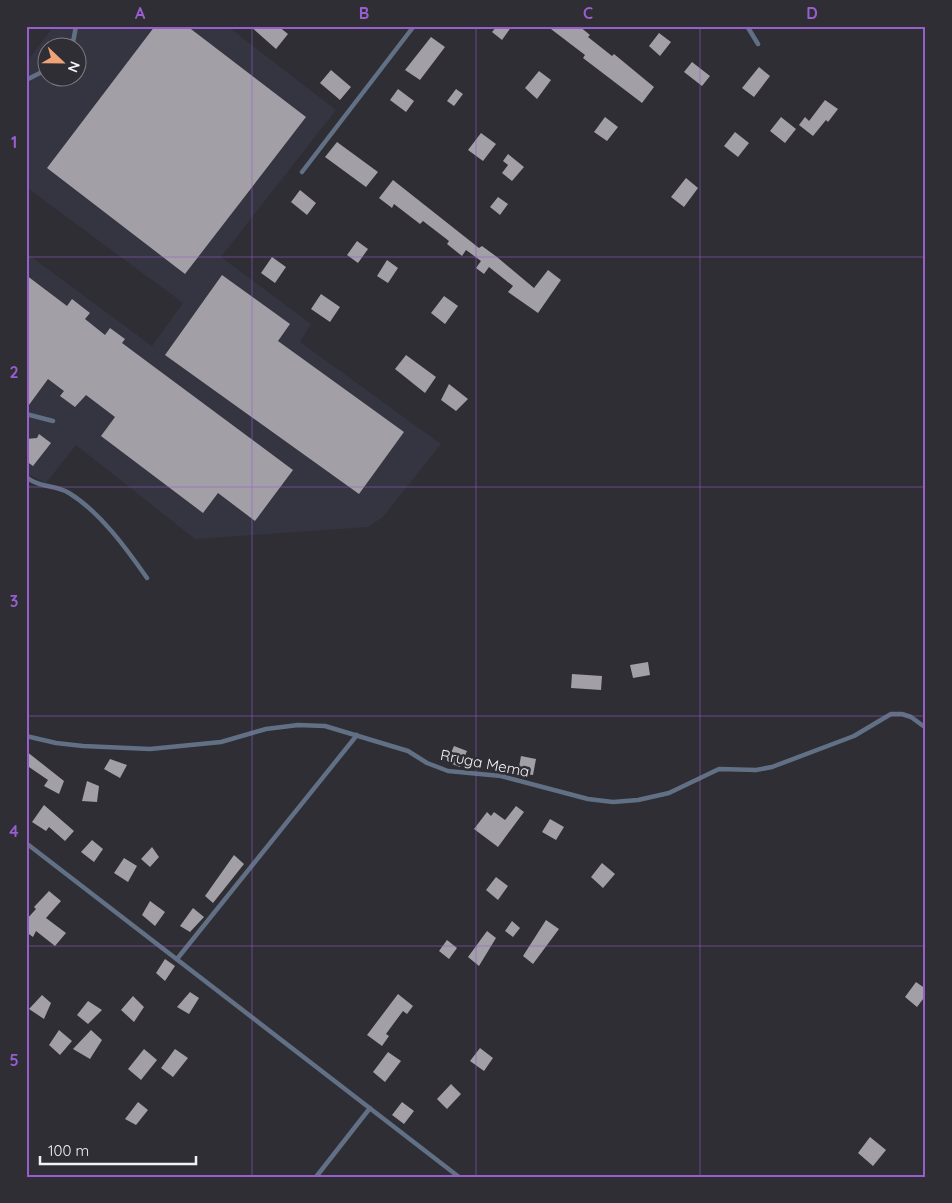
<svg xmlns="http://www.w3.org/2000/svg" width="952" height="1203" viewBox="0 0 952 1203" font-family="Quicksand,sans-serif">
<rect width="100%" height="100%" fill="#2e2e34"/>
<path fill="#343541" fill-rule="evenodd" d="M 54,26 L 227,26 L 336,110 L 221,257 L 311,324 L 300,342 L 441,444 L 383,517 L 368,527 L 195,539 L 76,445 L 46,483 L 26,473 L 26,253 L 152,346 L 183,303 L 26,187 L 26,62 ZM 48,48 L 78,48 L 78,78 L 48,78 Z"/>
<path fill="#a29fa6" d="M 155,26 L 187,26 L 306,117 L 185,274 L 47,168 Z
M 250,26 L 278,26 L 288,34 L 276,49 Z
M 497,26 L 512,26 L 502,40 L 492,32 Z
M 547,26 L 579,26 L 590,35 L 588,37 L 612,56 L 614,54 L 654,87 L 642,103 L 583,58 L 585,55 Z
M 659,33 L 671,42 L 660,56 L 649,46 Z
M 431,37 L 445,47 L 420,80 L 405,70 Z
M 692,62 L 710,76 L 702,86 L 684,72 Z
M 759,67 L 770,76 L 754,97 L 742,88 Z
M 331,70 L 351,87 L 340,100 L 320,83 Z
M 539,71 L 551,80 L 537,99 L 525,88 Z
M 398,89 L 414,101 L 406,112 L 390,100 Z
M 456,89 L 463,94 L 454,106 L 447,101 Z
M 825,100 L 838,109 L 828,122 L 826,120 L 813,136 L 799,125 L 805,117 L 809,121 Z
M 605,117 L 618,127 L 607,141 L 594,132 Z
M 781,117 L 796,129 L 785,143 L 770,131 Z
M 735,132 L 749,143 L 738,157 L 724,146 Z
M 481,133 L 496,144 L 483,161 L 468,150 Z
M 337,142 L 378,172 L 366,187 L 325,157 Z
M 508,154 L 524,167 L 512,181 L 502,173 L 508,165 L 503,161 Z
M 686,178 L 698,188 L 684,207 L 671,197 Z
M 393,180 L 479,248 L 482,246 L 497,257 L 534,288 L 548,270 L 561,280 L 538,313 L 508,292 L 513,286 L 489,267 L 484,274 L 476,268 L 481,261 L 466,250 L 462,256 L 447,244 L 449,241 L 423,221 L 420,224 L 394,204 L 392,208 L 379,198 Z
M 300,190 L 316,203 L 307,215 L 291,202 Z
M 498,197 L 508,204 L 500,215 L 490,207 Z
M 357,241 L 368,249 L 358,263 L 347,255 Z
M 272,257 L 286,267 L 275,283 L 261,273 Z
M 387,260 L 398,268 L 388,283 L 377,276 Z
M 26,275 L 67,306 L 72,299 L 90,313 L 85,319 L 105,335 L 110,328 L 125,339 L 122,343 L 293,470 L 255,521 L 218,493 L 203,513 L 101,436 L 115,417 L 86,395 L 75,407 L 60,396 L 64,391 L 48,379 L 26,409 Z
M 222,275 L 290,324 L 278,341 L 404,432 L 359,494 L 165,355 Z
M 321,294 L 340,307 L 330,322 L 311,309 Z
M 444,296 L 458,306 L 445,324 L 431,313 Z
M 406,355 L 436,377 L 425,393 L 395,369 Z
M 449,384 L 468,399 L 456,411 L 441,400 Z
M 39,434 L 51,443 L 33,466 L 26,461 L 26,439 L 37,438 Z
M 648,662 L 650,675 L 633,678 L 630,665 Z
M 572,674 L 602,676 L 601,690 L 571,688 Z
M 454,746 L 467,751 L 460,767 L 447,762 Z
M 26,751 L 64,781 L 59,794 L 44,786 L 48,780 L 26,765 Z
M 521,756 L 536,759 L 533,775 L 518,773 Z
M 110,759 L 127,765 L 120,778 L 104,769 Z
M 87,781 L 99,786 L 97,802 L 82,801 Z
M 44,805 L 74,831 L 65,841 L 49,827 L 46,831 L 32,822 Z
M 516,806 L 524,812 L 498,847 L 474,829 L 487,812 L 491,816 L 494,812 L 505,820 Z
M 550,819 L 564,827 L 556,840 L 542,832 Z
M 92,840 L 103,849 L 94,862 L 81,852 Z
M 152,847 L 159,857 L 150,867 L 141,859 Z
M 234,855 L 244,864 L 213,903 L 205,896 Z
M 124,858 L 137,866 L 128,882 L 114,873 Z
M 602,863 L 615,874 L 603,888 L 591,877 Z
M 496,877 L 508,886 L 498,900 L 486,890 Z
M 49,891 L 61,901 L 46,918 L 66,933 L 55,946 L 36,931 L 33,937 L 26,932 L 26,920 L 36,909 L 34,907 Z
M 150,901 L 165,912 L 155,926 L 142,915 Z
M 193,908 L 204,917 L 190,932 L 180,926 Z
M 546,920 L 559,929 L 533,964 L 523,956 Z
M 512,921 L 520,928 L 513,937 L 505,931 Z
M 487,931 L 496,938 L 479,966 L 468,957 Z
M 447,940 L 457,948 L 449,959 L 439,951 Z
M 165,959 L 175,966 L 165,981 L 156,973 Z
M 916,982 L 926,989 L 926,995 L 917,1007 L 905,997 Z
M 190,992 L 199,998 L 189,1014 L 177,1007 Z
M 398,994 L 413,1006 L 407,1014 L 403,1011 L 397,1019 L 386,1034 L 389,1036 L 382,1046 L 367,1035 Z
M 42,995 L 51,1003 L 44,1019 L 29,1009 Z
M 133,996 L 144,1007 L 134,1022 L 121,1010 Z
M 88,1001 L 102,1010 L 88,1024 L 77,1015 Z
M 59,1030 L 72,1041 L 60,1055 L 49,1045 Z
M 91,1030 L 102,1040 L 90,1059 L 73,1049 Z
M 480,1048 L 493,1058 L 484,1071 L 470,1061 Z
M 144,1049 L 157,1060 L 141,1080 L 128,1069 Z
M 175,1049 L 188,1058 L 173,1077 L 161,1068 Z
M 388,1052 L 401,1061 L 385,1082 L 373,1072 Z
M 451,1084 L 461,1094 L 447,1109 L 437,1099 Z
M 138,1102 L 148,1110 L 136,1125 L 125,1119 Z
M 402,1102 L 414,1111 L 404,1124 L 392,1115 Z
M 870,1137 L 886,1150 L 873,1166 L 858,1153 Z"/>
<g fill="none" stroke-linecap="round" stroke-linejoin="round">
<path stroke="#617084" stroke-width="4.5" d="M 747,26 L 758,44
M 72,48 L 76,26
M 26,80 L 48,69
M 302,172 L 414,26
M 26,414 L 53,421
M 26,477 C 42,489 54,484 69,493 C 100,512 126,548 147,578
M 26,736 L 56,743 L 83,746 L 150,749 L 221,742 L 266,729 L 298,725 L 325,726 L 408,751 L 427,763 L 448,771 L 501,776 L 588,799 L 613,802 L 638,800 L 669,793 L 719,769 L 756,770 L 772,767 L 854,736 L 891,714 L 902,714 L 911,717 L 926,728
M 26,843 L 459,1177
M 177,959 L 357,735
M 316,1177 L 370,1108"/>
</g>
<path fill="none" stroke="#995ecd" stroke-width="1" stroke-opacity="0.55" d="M 252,26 L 252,1177M 476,26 L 476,1177M 700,26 L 700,1177M 26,257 L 926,257M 26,487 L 926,487M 26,716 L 926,716M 26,946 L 926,946"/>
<g text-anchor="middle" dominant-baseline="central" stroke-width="5" stroke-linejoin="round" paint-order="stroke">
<g font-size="15" fill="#f2f2f6" stroke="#2e2e34">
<text transform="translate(485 763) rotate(11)">Rruga Mema</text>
</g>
</g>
<rect width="952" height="1203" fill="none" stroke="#2e2e34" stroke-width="55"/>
<g transform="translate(62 62) rotate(112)"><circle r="24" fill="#2e2e34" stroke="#7c7c82"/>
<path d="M0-4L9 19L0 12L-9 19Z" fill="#f0a278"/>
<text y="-8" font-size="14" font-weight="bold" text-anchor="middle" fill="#f2f2f6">N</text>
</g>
<path d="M40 1156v8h156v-8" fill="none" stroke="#f2f2f6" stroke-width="2.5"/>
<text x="48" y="1156" font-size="15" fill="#f2f2f6" stroke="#2e2e34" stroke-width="4" paint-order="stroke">100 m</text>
<rect x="28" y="28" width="896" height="1148" fill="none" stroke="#995ecd" stroke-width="2"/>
<g font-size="16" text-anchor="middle" font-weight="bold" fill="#995ecd">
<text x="140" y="19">A</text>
<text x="364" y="19">B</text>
<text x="588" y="19">C</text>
<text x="812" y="19">D</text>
<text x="14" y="148">1</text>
<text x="14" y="378">2</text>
<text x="14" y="607">3</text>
<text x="14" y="837">4</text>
<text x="14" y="1066">5</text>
</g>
</svg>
